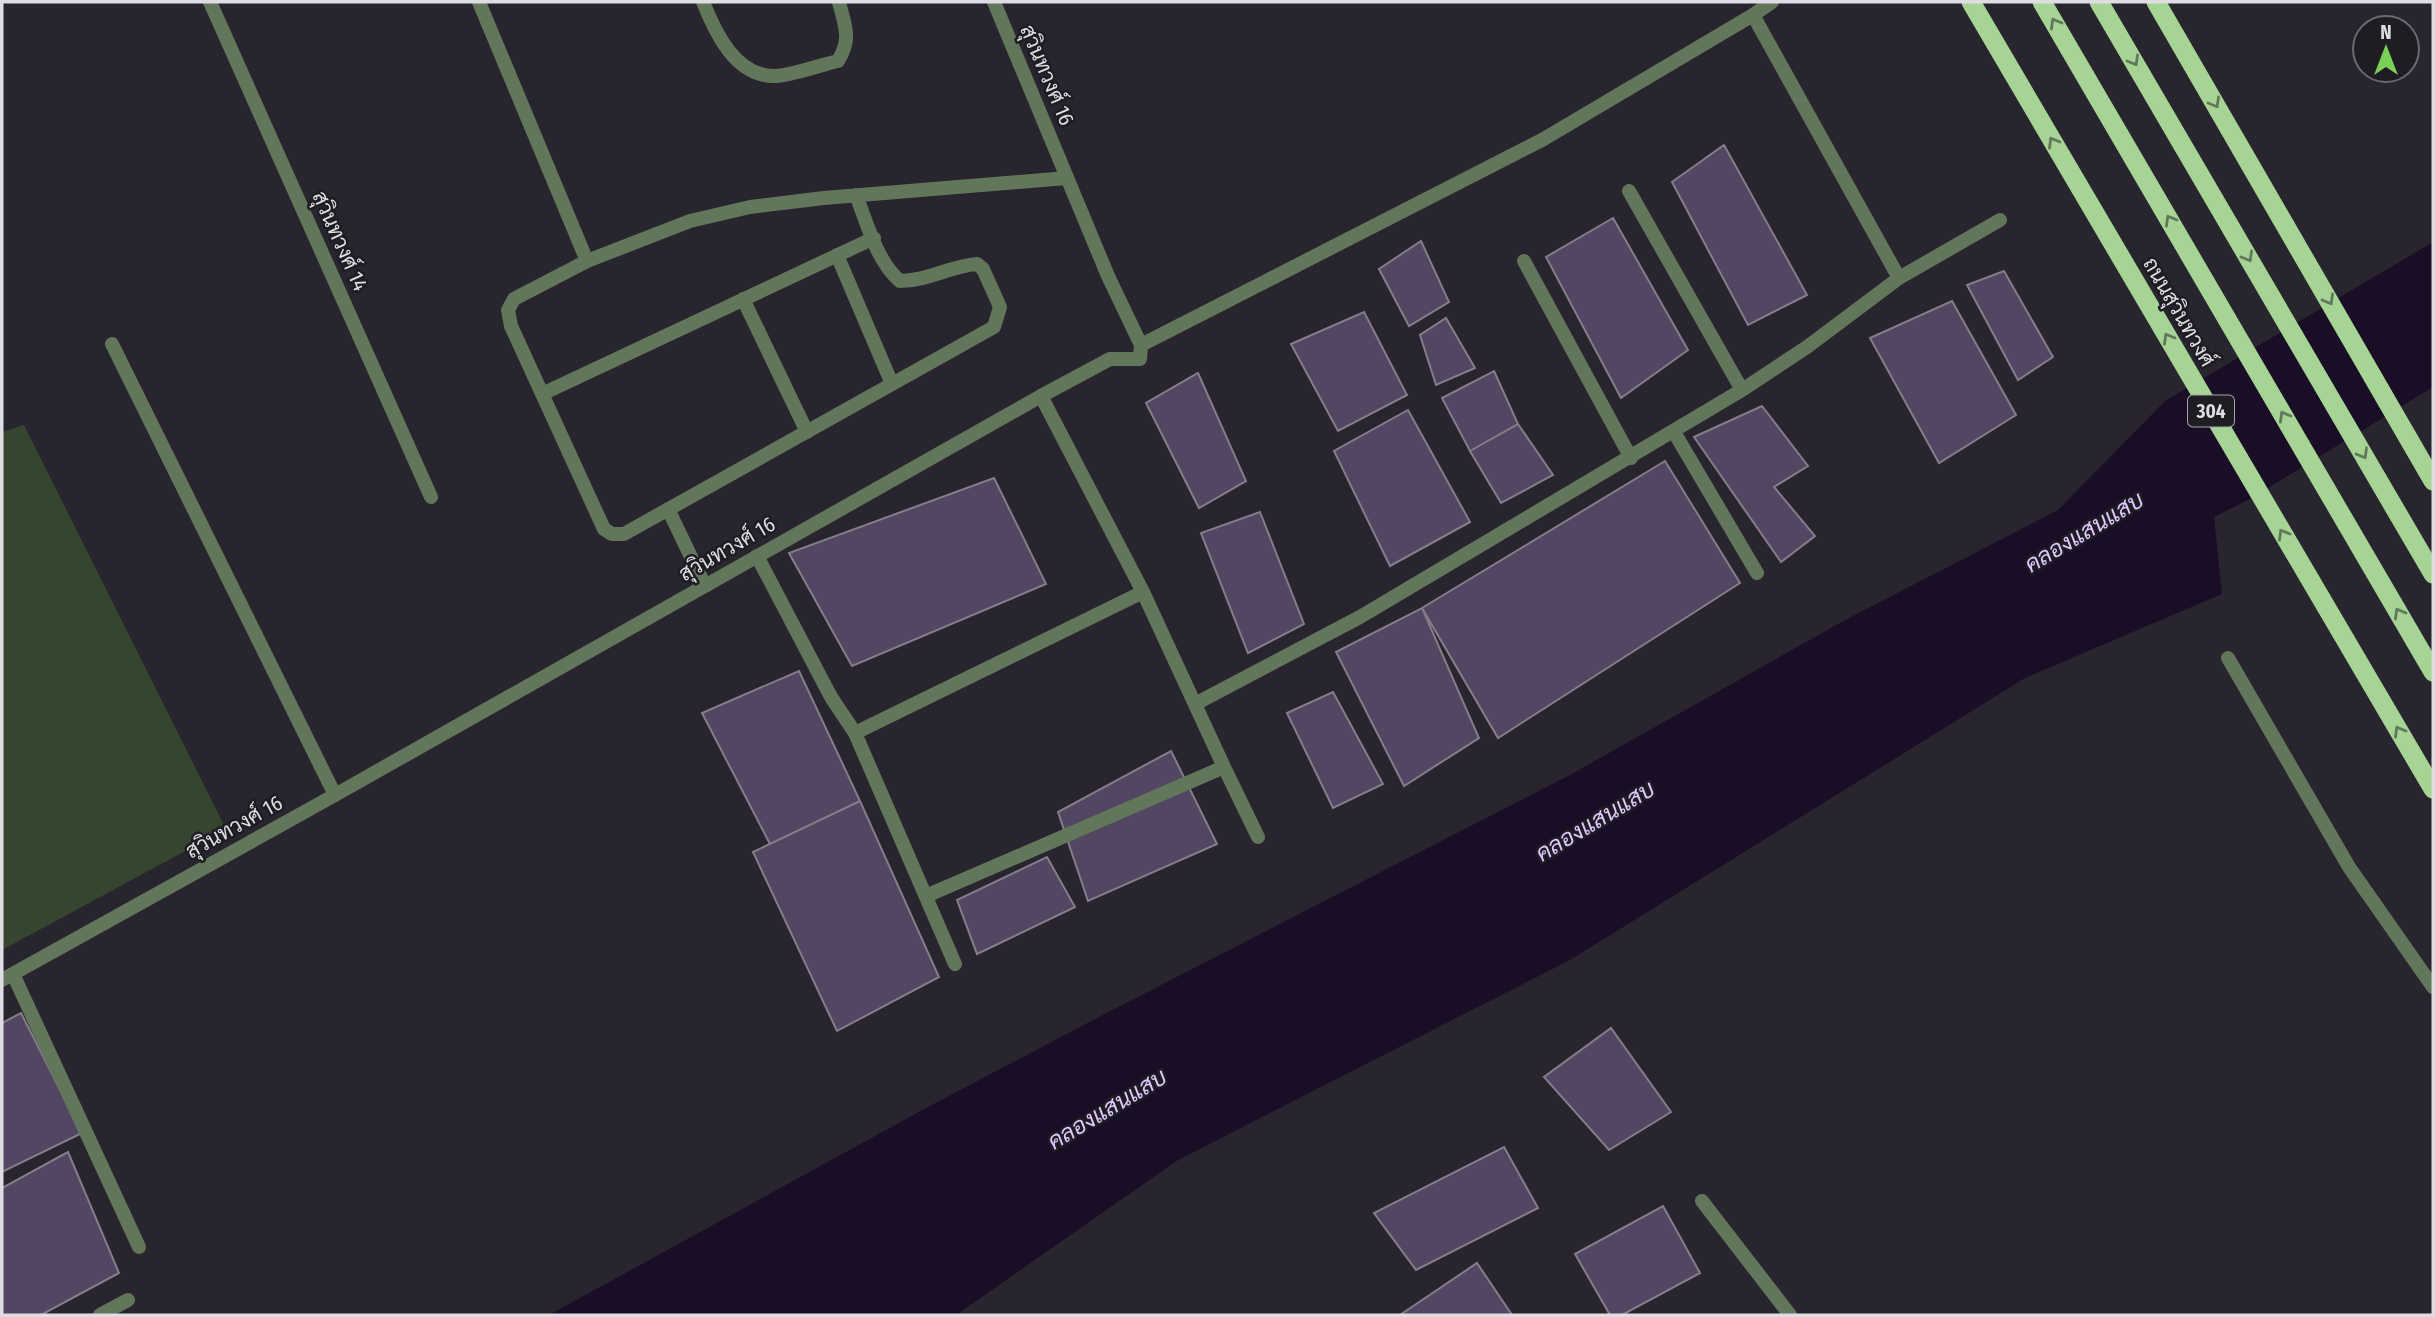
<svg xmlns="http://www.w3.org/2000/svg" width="2435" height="1317" viewBox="0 0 2435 1317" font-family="'Fira Sans Condensed',Sarabun,sans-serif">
<rect width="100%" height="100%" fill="#29252e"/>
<path fill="#35452f" d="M 24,425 L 226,829 L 2,950 L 2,432 Z"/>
<path fill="#1a0e26" d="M 2433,242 L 2433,387 L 2250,499 L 2214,517 L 2222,594 L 2025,678 L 1570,960 L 1178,1160 L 956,1315 L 549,1315 L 928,1107 L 1095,1019 L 1568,776 L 1847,619 L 2058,510 L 2165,401 Z"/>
<path fill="#534662" stroke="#837e89" stroke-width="2" d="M 1724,145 L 1807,295 L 1748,325 L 1672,182 Z
M 1613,218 L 1688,350 L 1621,398 L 1546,257 Z
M 1421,241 L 1449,302 L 1409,326 L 1379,269 Z
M 2004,271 L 2053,357 L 2018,380 L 1967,285 Z
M 1952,301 L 2016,415 L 1939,463 L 1870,338 Z
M 1364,312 L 1407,395 L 1338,431 L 1291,344 Z
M 1446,318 L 1475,368 L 1436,385 L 1420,335 Z
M 1494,371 L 1518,424 L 1470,451 L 1442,398 Z
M 1198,373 L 1246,481 L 1199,508 L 1146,403 Z
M 1762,406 L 1808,466 L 1774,487 L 1815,536 L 1781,562 L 1694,437 Z
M 1408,410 L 1470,522 L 1390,566 L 1334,451 Z
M 1518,424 L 1553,475 L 1501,503 L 1470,451 Z
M 1665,461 L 1740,583 L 1498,738 L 1422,608 Z
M 994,478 L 1046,584 L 852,666 L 789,553 Z
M 1260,512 L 1304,624 L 1248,653 L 1201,533 Z
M 1422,608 L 1479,738 L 1404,786 L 1336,652 Z
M 799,671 L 860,801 L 770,844 L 702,713 Z
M 1333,692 L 1383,784 L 1333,808 L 1287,713 Z
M 1171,751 L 1217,844 L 1088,901 L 1058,812 Z
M 860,801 L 939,977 L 837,1031 L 753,852 Z
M 1047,857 L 1075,907 L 977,954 L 957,900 Z
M 21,1013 L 82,1133 L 2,1172 L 2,1023 Z
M 1611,1028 L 1671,1112 L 1609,1150 L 1544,1077 Z
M 1504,1147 L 1538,1208 L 1416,1270 L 1374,1213 Z
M 68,1152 L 119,1273 L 41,1315 L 2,1315 L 2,1188 Z
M 1663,1206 L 1700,1273 L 1622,1315 L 1610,1315 L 1575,1254 Z
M 1477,1263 L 1512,1315 L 1400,1315 Z"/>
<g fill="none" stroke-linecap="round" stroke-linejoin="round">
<path stroke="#61765a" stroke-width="14" d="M 703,2 C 715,32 735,76 774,76 C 790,76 820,65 838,61 C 852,38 845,27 839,2
M 1629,191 L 1742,390 L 1807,347 L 1899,278 L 1753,15
M 1524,261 L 1631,458
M 1899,278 L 2000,220
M 1674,432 L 1757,573
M 757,556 L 831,697 L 855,733 L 1143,592 L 1041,396
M 2228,658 L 2349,867 L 2433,987
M 1195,704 L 1360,617 L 1742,390
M 855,733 L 955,964
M 1224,767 L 1258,837
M 926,896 L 1224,767 L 1143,592
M 1702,1201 L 1790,1315"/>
<path stroke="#61765a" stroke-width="14" d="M 210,2 L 431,497
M 479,2 L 587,261 L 690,221 L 750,207 L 824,198 L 1067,178
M 837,255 L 892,384
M 587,261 L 514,299 L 508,310 L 511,326 L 604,529 L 612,534 L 624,534 L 994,327 L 1000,307 L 983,269 L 977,264 C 950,266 927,281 900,281 C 877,262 867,223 856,195
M 743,299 L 807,432
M 112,344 L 335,795
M 1141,345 L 1542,140 L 1753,15 L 1772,2
M 542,394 L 874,238
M 668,509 L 705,586
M 13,974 L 139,1247
M 100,1315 L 128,1300"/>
<path stroke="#61765a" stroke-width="14" d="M 2,980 L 335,795 L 1041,396 L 1110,359 L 1140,359 L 1141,345 L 1108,276 L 994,2"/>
<path stroke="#a5d494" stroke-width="19" d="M 1971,2 L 2433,789
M 2042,2 L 2433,672
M 2099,2 L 2433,574
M 2156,2 L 2433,481"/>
</g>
<defs><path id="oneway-chevron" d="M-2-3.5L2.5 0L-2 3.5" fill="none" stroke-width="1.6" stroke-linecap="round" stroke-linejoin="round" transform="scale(1.75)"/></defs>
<g stroke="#62785c">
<use href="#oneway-chevron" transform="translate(2055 23) rotate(-120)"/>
<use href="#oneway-chevron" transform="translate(2134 61) rotate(60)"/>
<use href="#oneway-chevron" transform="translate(2215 103) rotate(60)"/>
<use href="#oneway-chevron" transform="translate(2053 142) rotate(-120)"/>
<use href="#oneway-chevron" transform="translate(2170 220) rotate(-120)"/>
<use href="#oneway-chevron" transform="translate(2248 257) rotate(60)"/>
<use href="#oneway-chevron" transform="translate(2329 300) rotate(60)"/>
<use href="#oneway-chevron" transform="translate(2168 338) rotate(-120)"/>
<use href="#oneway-chevron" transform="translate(2284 416) rotate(-120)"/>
<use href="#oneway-chevron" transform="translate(2363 454) rotate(60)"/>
<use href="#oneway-chevron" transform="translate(2283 534) rotate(-120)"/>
<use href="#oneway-chevron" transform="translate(2399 613) rotate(-120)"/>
<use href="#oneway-chevron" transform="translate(2399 731) rotate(-120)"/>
</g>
<g text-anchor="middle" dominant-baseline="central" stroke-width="5" stroke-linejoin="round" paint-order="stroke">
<rect fill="#1f1c24" stroke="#a5a3aa" stroke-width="2" x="2188" y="395.5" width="46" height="31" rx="5"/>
<g font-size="19" font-weight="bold" fill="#dfdde3">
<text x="2211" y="411">304</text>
</g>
<g font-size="21" fill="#dfdde3" stroke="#1f1c24">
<text transform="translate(1047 75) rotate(67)">สุวินทวงศ์ 16</text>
<text transform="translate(340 241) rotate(66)">สุวินทวงศ์ 14</text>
<text transform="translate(2179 312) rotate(60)">ถนนสุวินทวงศ์</text>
<text transform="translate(727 549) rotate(-30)">สุวินทวงศ์ 16</text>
<text transform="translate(234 827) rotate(-29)">สุวินทวงศ์ 16</text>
</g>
<g font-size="23" font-style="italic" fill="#dfc8ff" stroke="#1f1c24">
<text transform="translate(2084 532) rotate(-31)">คลองแสนแสบ</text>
<text transform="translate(1595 821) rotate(-31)">คลองแสนแสบ</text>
<text transform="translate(1107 1109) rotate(-31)">คลองแสนแสบ</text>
</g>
</g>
<rect width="2435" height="1317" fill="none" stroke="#dfdde3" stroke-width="7"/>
<g transform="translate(2386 49)"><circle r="33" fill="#1f1c24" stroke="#6c6970" stroke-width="2"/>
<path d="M0-5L12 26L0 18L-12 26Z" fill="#7bd156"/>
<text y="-10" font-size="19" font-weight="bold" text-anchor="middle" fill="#dfdde3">N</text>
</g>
</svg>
